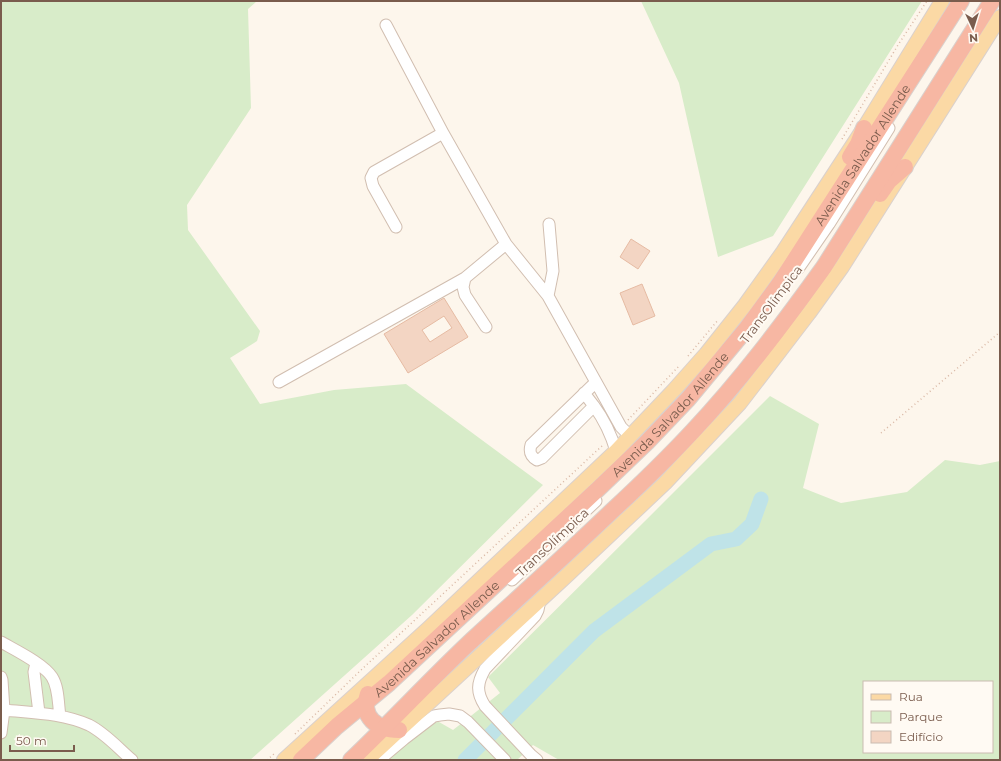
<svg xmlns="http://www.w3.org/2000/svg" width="1001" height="761" viewBox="0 0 1001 761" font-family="Montserrat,sans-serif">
<rect width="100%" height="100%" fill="#fdf6ec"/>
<path fill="#d8ecc9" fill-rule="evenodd" d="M 1,1 L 257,1 L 248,9 L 251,108 L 187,205 L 188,230 L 260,331 L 257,341 L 230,358 L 260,404 L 334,390 L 406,384 L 543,485 L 412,615 L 250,760 L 1,760 Z
M 641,1 L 922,1 L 773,236 L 718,257 L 679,83 Z
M 770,396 L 819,424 L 803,488 L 841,503 L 907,492 L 945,460 L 980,465 L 1000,461 L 1000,760 L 559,760 L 533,745 L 517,760 L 386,760 L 427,723 L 439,722 L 453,730 L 500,693 L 488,677 L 645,521 ZM 864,682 L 992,682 L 992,752 L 864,752 Z"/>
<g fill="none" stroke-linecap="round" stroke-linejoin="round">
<path stroke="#bfe3e8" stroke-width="15" d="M 465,760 L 594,631 L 711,544 L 736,539 L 752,524 L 761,499"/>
</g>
<path fill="#f3d5c3" stroke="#e6bba3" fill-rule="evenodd" d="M 631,239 L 650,251 L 638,269 L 620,257 Z
M 642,284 L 655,316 L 633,325 L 620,293 Z
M 444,298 L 468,337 L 408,373 L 384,334 ZM 444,316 L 452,328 L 430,342 L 422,330 Z"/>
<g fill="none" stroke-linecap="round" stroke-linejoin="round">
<defs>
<path id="minor" d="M 386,25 L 443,133 L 506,244 L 548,296 L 621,427 L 630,436
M 396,227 L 373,186 L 371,178 L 374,172 L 443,133
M 798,269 L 829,224 L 889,128
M 548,296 L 553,271 L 549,224
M 486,327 L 465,295 L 463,287 L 465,278 L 506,244
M 279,382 L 465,278
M 584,393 L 594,406 L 542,458 L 537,460 C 530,456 529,452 531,445 L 596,382
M 594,406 C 605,421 611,434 616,451
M 512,580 L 596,501
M 1,642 C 15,650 44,664 52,677 C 59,688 58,704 60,716
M 36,663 L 34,672 L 39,713
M 1,677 L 2,680 L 4,710 L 1,733
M 4,710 C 33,713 62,713 89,725 C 105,733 118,748 132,760
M 379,760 L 404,739 L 434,716 L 440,715 L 449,714 L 460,716 L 468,722 L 505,760
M 537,760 L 531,755 L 485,706 C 476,692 477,683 485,669 L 535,616 L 538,610 L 540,600"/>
<path id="major" d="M 284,760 L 429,628 L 616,451 L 674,390 L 706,354 L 745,305 L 783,252 L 864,128 L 942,1
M 367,760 L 564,578 L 665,483 L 740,403 L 809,313 L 842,267 L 1000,17"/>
<g id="highway">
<path d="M 850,157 L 858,144 L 864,128"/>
<path d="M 880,194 L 889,181 L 905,167"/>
<path d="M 368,694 C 360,717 377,730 399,730"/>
<path id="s1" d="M 301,760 L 337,726 L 389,683 L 598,489 L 647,442 L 688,399 L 747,328 L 780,283 L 961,1"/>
<path d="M 351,760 C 391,722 428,682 468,644 C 516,600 565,556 612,511 C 640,485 667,459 693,431 C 741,380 783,324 824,267 L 992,1"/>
</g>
</defs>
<use href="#minor" stroke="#d1beb0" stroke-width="13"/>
<use href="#major" stroke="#dad1cd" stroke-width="16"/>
<use href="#highway" stroke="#dad1cd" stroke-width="18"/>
<path stroke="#d9b8a5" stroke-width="1.5" stroke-dasharray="1 3" stroke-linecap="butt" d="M 842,139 L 898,45 L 927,1
M 688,356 L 718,320
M 628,420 L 679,366
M 881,433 L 1000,332
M 295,734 L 360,671 L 603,445
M 267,760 L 275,753"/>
<use href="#minor" stroke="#fff" stroke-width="11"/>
<use href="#major" stroke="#fbd9a5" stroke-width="14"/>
<use href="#highway" stroke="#f7b7a3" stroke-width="16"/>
</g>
<g text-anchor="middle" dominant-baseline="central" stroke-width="4" stroke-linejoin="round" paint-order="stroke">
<g font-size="13" fill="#7a5c4d" stroke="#fffaf3">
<text stroke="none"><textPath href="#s1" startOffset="830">Avenida Salvador Allende</textPath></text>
<text transform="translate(771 304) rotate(-53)">TransOlímpica</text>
<text stroke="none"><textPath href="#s1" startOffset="506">Avenida Salvador Allende</textPath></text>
<text transform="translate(552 542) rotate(-43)">TransOlímpica</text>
<text stroke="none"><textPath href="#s1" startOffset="182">Avenida Salvador Allende</textPath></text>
</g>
</g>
<rect width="1001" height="761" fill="none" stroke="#7a5c4d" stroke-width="4"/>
<rect x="863" y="681" width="130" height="72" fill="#fffaf3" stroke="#cabbb1"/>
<rect x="871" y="694" width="20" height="6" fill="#fbd9a5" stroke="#cabbb1"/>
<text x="899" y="701" font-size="12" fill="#7a5c4d">Rua</text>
<rect x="871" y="711" width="20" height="12" fill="#d8ecc9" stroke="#cabbb1"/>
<text x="899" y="721" font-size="12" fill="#7a5c4d">Parque</text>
<rect x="871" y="731" width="20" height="12" fill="#f3d5c3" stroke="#cabbb1"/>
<text x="899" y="741" font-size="12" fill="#7a5c4d">Edifício</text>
<g transform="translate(973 28) rotate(176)" stroke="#fffaf3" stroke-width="3" paint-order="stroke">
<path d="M0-3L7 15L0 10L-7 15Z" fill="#7a5c4d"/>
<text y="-6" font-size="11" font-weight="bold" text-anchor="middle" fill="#7a5c4d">N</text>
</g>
<path d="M10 745v6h64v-6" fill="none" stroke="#7a5c4d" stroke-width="2"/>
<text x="16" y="745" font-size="12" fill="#7a5c4d" stroke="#fffaf3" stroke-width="3" paint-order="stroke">50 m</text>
</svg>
